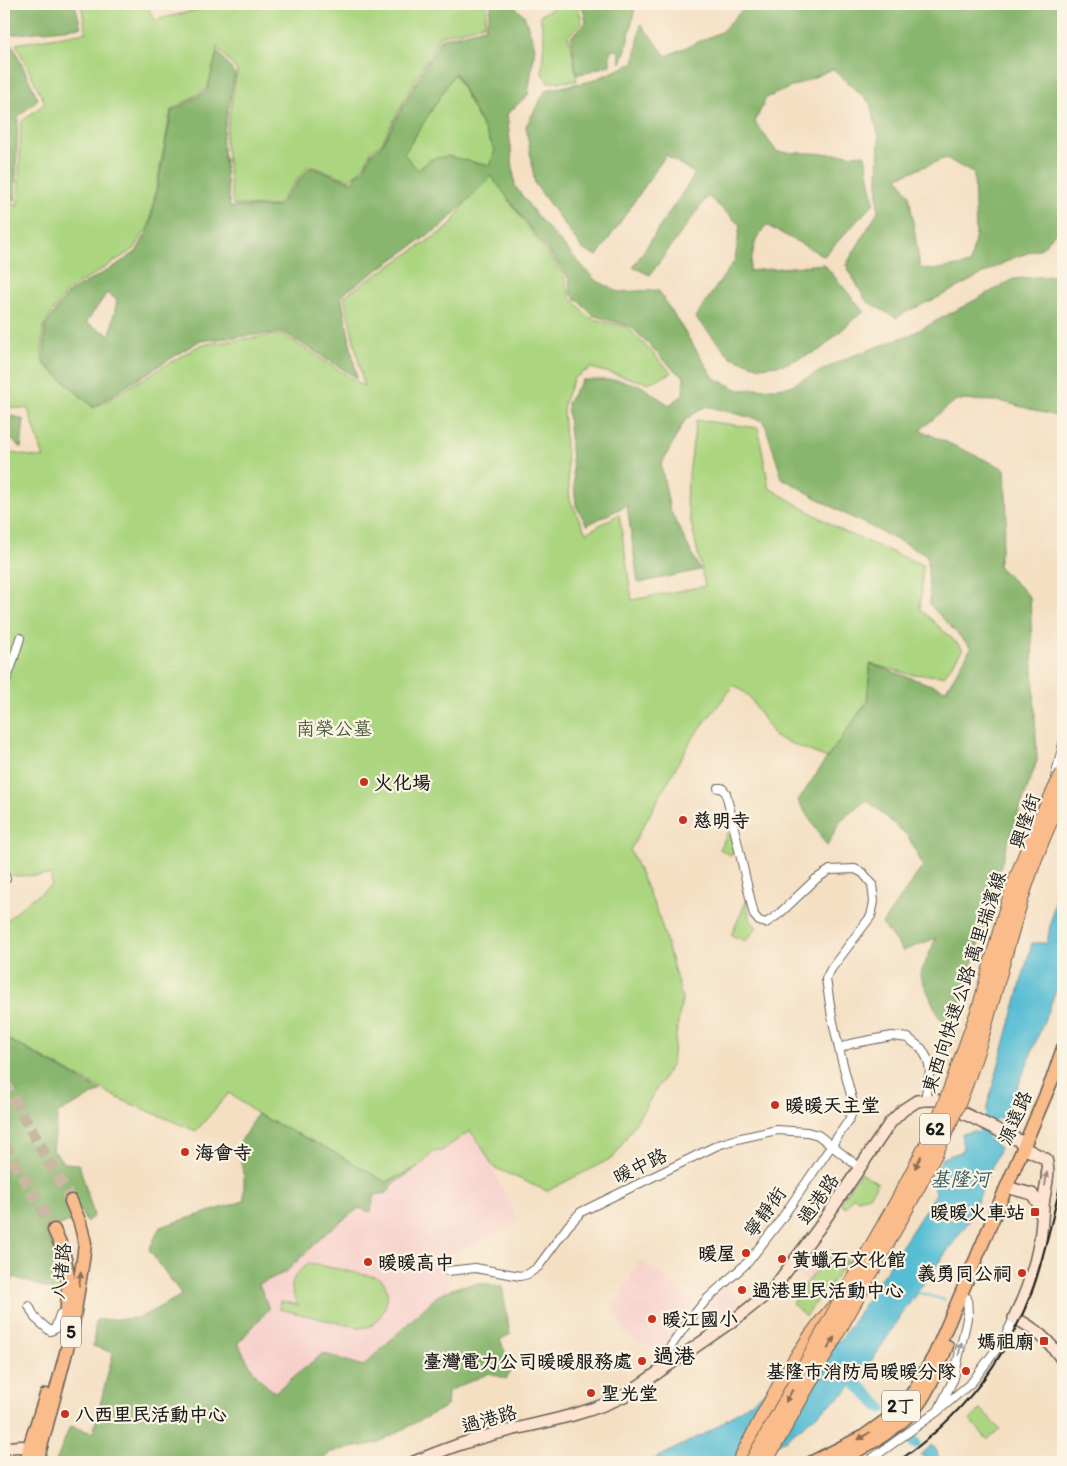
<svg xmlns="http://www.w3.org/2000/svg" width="1067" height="1466" viewBox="0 0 1067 1466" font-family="Itim,'LXGW WenKai TC',sans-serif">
<rect width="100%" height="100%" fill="#fcf5e5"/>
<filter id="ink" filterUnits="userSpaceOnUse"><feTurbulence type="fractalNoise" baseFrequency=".02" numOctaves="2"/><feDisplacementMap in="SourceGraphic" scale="10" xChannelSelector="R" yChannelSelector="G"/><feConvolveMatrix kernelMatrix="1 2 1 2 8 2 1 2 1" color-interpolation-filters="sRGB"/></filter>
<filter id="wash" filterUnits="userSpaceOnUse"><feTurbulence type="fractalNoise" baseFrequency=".0096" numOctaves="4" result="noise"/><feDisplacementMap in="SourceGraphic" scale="20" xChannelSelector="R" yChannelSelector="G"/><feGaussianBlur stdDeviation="1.12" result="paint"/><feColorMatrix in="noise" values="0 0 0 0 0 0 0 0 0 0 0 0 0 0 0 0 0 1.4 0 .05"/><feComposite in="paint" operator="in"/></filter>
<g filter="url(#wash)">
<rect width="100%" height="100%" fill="#f4dfc3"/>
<path fill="#f7d0cc" d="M 470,1131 L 481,1145 L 518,1221 L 478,1242 L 445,1256 L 432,1255 L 446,1269 L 449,1289 L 437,1296 L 363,1366 L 323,1354 L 275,1392 L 269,1388 L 249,1365 L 238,1343 L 269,1309 L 258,1284 L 286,1271 L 326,1233 L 375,1195 L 387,1193 L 393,1184 L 420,1166 L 433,1152 L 441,1151 Z
M 815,1240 L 831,1250 L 808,1282 L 793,1271 Z
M 640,1260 L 669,1281 L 696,1305 L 660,1354 L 624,1333 L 614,1306 Z
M 726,1285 L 742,1308 L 714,1330 L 699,1316 L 715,1294 Z"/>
<path fill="#acd580" stroke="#64784e" d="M 81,4 L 146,4 L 155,20 L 222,4 L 488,4 L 484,25 L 439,36 L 381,144 L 371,151 L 364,166 L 350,180 L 309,165 L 276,206 L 233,205 L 225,140 L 237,71 L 217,47 L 215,84 L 171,110 L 149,225 L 134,249 L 66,292 L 43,326 L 42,362 L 94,408 L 200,345 L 282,334 L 364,386 L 344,296 L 449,227 L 480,181 L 399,167 L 404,154 L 454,73 L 495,150 L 491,164 L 507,198 L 565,278 L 570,297 L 590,318 L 627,327 L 672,373 L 648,383 L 591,368 L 574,378 L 564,402 L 563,412 L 570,500 L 586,533 L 619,514 L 632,600 L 705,586 L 686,499 L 696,420 L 758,428 L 769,488 L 846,533 L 923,565 L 920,609 L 963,649 L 944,676 L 909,674 L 871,664 L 867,702 L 827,758 L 775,737 L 749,696 L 734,685 L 691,740 L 630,850 L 659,916 L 682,998 L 671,1066 L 614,1157 L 547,1191 L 493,1167 L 481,1145 L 470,1131 L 441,1151 L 433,1152 L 420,1166 L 386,1182 L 330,1150 L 257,1114 L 229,1093 L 196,1131 L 122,1100 L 4,1037 L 4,923 L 26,903 L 52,885 L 51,875 L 17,876 L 4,874 L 4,452 L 44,458 L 28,409 L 4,407 L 4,201 L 18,206 L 21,122 L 45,103 L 16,44 L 86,32 Z
M 562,4 L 578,4 L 582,23 L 568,36 L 571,46 L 577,81 L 547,82 L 542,73 L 544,37 L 540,15 Z
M 729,831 L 734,850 L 731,856 L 720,849 Z
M 747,900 L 749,919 L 757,927 L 746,941 L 731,935 Z
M 860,1172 L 878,1183 L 869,1196 L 858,1199 L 853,1196 L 845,1208 L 840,1203 Z
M 831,1250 L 847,1261 L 827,1289 L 805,1316 L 792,1303 Z
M 309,1263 L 376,1277 C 378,1278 381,1279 383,1281 C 393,1295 384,1316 372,1325 C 369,1327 364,1327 360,1328 L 279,1309 L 280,1301 L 299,1305 C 286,1287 292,1275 309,1263 Z
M 981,1409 L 1000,1429 L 988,1440 L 970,1420 Z"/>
<path fill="#89b66e" stroke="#526945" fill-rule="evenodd" d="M 4,4 L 75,4 L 81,27 L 8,35 L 38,99 L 18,117 L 15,201 L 4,196 Z
M 492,4 L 511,4 L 524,15 L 535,47 L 528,95 L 507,114 L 515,186 L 537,216 L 595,280 L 619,292 L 658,290 L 714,378 L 739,390 L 788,387 L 847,358 L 912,334 L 1014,279 L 1063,275 L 1063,418 L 1000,401 L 956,400 L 920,430 L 1005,469 L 1007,517 L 998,566 L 1030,597 L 1037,761 L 1006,848 L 953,1031 L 939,1017 L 920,975 L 936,938 L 903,951 L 882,924 L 923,866 L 908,836 L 867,800 L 841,820 L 827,846 L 798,801 L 827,758 L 867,702 L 870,664 L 946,690 L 971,648 L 930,605 L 927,555 L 843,513 L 782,478 L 764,421 L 706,406 L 685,420 L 661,465 L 670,510 L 700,570 L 638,583 L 627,505 L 587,525 L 576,506 L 567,403 L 582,380 L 618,380 L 640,385 L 669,405 L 683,395 L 684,376 L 675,371 L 630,326 L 592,315 L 571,294 L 569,279 L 491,176 L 443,225 L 341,295 L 357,378 L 283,332 L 199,341 L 93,407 L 44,363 L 45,326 L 68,293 L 115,266 L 136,252 L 150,227 L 172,111 L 207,91 L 217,51 L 235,74 L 222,140 L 230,207 L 277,207 L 310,167 L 351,182 L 365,167 L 372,153 L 382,145 L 440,39 L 485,28 ZM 455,73 L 495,150 L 490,166 L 448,156 L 431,159 L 418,170 L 404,154 ZM 107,293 L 117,300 L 110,335 L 86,323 Z
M 582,4 L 634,4 L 635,8 L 626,49 L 621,63 L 618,50 L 610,50 L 610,65 L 577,75 L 571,37 L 586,22 Z
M 748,4 L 1063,4 L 1063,224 L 1042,248 L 1013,258 L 939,297 L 908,311 L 896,318 L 866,301 L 846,265 L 878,211 L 878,183 L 879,138 L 870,103 L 833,69 L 766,98 L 755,122 L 777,152 L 865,155 L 874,203 L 824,256 L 766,225 L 756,239 L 749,271 L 824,264 L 864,312 L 855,318 L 820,350 L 785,364 L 760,367 L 731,357 L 695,317 L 735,260 L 740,225 L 708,196 L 650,275 L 633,267 L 695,174 L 666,155 L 597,256 L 583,250 L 535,184 L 526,126 L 546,90 L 591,81 L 634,63 L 641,24 L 666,56 L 721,32 ZM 946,158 L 974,174 L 976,234 L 970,264 L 932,270 L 920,268 L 909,195 L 898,177 Z
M 4,413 L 24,420 L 21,448 L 4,433 Z
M 4,1037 L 101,1091 L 58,1113 L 53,1150 L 64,1163 L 79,1164 L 94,1216 L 86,1222 L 70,1190 L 62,1196 L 74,1220 L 47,1230 L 61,1271 L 58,1292 L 14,1277 L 4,1296 Z
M 257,1114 L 330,1150 L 386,1182 L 420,1166 L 393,1184 L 387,1193 L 375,1195 L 370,1212 L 359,1208 L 326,1233 L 286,1272 L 259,1284 L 269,1309 L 238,1343 C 247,1361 257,1381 275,1392 L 323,1353 L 363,1366 L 437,1296 C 459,1284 477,1281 502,1286 L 510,1334 L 500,1340 L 512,1368 L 506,1379 L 490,1373 L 448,1391 L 447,1406 L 377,1443 L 331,1452 L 320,1462 L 56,1462 L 70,1426 L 93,1433 L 113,1353 L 93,1346 L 96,1320 L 139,1318 L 182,1295 L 149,1250 L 160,1227 L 244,1201 L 244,1178 L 238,1146 Z"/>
<path fill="#56bdd4" stroke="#396c78" d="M 1063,853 L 1063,973 L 1004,1122 L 986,1111 L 1032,943 L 1047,943 Z
M 974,1131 L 988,1139 L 1000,1148 L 969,1221 L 906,1308 L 875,1356 L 847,1391 L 786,1439 L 743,1462 L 649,1462 L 713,1429 L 843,1337 L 935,1195 L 933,1181 L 942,1158 L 961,1152 L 963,1147 L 961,1134 Z
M 932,1445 L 937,1451 L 939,1462 L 923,1462 L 924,1456 L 920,1455 Z"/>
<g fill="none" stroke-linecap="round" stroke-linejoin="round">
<path stroke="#56bdd4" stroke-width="2" d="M 916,1292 L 945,1300"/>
<path stroke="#56bdd4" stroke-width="12" d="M 976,1151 L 998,1101
M 846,1373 L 881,1408
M 911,1439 L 915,1443"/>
</g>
</g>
<g filter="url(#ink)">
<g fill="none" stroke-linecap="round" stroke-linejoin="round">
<path stroke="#c9b8a2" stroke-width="12" stroke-dasharray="12 6" stroke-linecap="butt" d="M 4,1082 L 71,1201
M 4,1144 L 54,1230"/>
<defs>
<path id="street" d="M 4,685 L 11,667 L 20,638
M 1055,778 L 1063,744
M 718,788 L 722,788 L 726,793 L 754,915 L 759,921 L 766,923 L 779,914 L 816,879 L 830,870 L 855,869 L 863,873 L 872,884 L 874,902 L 871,916 L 831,969 L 826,979 L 832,1017 L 839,1049 L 850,1044 L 892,1036 L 908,1038 L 922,1049 L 928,1060 L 930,1070 L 925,1100
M 4,874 L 6,879 L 4,880
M 448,1271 L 475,1268 L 520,1276 L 528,1274 L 538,1267 L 568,1226 L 581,1212 L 718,1145 L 737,1139 L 777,1130 L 807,1132 L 818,1135 L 860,1168
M 29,1306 L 35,1318 L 50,1331 L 55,1329 L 60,1314 L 67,1312
M 672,1363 L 670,1354 L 671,1346 L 691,1318 L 707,1299 L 748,1262 L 780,1221 L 849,1120 L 852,1112 L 853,1103 L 839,1049
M 939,1409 L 954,1378 L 968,1314 L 967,1298
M 867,1462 L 938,1411 L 972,1382 L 1004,1339 L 1014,1318"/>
<path id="secondary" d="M 1006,1187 L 1032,1194 L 1039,1205 L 1040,1213
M 4,1449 C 14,1446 26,1445 35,1451
M 414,1462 C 440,1451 467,1441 494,1434 C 538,1423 583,1416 624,1396 L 738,1317 L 773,1289 L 819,1228 L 890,1123 L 903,1110 L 917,1101 L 925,1100 L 936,1100 L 945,1104 L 1018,1140 L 1028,1150 L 1046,1159 C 1050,1171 1046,1186 1044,1198 C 1042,1212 1042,1226 1040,1240 C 1035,1267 1026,1294 1014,1318 C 1034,1327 1051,1343 1063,1361"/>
<path id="primary" d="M 54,1230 C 71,1263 70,1287 65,1323
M 27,1462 L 29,1447 L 46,1395
M 37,1462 L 72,1330 L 83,1260 L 85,1243 L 80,1223 L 71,1201
M 812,1462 L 864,1436 L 893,1415 L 909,1398 L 915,1389 L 934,1356 L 958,1301 L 1052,1080 L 1063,1048
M 835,1462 C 864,1448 904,1427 922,1399 C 932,1383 940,1364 947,1346"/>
<path id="highway" d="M 739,1462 C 767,1409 793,1354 832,1309"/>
</defs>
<use href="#street" stroke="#686056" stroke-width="10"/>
<use href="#secondary" stroke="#686056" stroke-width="14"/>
<use href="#primary" stroke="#686056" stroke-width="15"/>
<use href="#highway" stroke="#686056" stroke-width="16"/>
<use href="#street" stroke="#fff" stroke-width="8"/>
<use href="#secondary" stroke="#fde4d0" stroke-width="11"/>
<use href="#primary" stroke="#f9bc8a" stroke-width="12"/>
<use href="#highway" stroke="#f9bc8a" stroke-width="14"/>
<path stroke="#1c1c1c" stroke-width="2" d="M 897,1462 C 960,1419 1009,1357 1034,1285 C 1046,1249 1054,1211 1063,1174"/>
<defs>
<path id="highway-bridge" d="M 752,1462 L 844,1295 L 897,1202 L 936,1127 L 949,1093 L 980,1006 L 1005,913 L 1017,877 L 1034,832 L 1063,773
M 765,1462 C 801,1397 837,1332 874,1267 C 904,1212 936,1158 960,1099 C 999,1000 1013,890 1063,795"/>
</defs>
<use href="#highway-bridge" stroke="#686056" stroke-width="16" stroke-linecap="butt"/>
<use href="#highway-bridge" stroke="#f9bc8a" stroke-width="14"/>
</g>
<defs><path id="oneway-solid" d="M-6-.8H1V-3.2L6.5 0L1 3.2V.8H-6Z" transform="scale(1.25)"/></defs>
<g fill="#8a6c53">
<use href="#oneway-solid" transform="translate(918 1162) rotate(117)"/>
<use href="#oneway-solid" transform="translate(80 1279) rotate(-82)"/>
<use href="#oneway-solid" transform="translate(831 1343) rotate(-61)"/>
<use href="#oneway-solid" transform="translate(789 1396) rotate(119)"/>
<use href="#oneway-solid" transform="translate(864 1436) rotate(148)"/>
</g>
<use fill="#988a7f" href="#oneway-solid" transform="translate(1046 1179) rotate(-82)"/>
<use fill="#999" href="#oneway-solid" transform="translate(960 1349) rotate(-77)"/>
</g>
<g fill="#c8321e" stroke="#fcf5e5" stroke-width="2">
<circle cx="364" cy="782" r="5"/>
<circle cx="683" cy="820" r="5"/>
<circle cx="775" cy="1105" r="5"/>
<circle cx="185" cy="1152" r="5"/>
<rect x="1030" y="1207" width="10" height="10" rx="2.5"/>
<circle cx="746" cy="1253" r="5"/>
<circle cx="782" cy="1259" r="5"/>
<circle cx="368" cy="1262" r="5"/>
<circle cx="1022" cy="1273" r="5"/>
<circle cx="742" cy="1290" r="5"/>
<circle cx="652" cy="1319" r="5"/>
<rect x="1039" y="1336" width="10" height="10" rx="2.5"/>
<circle cx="642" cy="1361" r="5"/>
<circle cx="966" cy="1371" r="5"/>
<circle cx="591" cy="1393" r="5"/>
<circle cx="65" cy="1414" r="5"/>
</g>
<g text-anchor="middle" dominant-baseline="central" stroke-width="4.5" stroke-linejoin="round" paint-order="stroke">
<g fill="#fcf5e5" stroke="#5f5d58" stroke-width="1">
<rect x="920" y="1113.5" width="30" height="31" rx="4"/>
<rect x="61" y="1316.5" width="20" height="31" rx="4"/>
<rect x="882" y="1390.5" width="38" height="31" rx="4"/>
</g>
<g font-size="18" font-weight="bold" fill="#1c1c1c">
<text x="935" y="1129">62</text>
<text x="71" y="1332">5</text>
<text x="901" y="1406">2丁</text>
</g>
<g font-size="19" fill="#4e5d3f" stroke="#fcf5e5">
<text x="334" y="728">南榮公墓</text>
</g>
<g font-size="19" font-weight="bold" fill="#1c1c1c" stroke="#fcf5e5" text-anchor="start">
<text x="374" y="782">火化場</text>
<text x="693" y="820">慈明寺</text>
<text x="785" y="1105">暖暖天主堂</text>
<text x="195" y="1152">海會寺</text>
<text x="1025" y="1212" text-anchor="end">暖暖火車站</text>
<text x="736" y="1253" text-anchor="end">暖屋</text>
<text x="792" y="1259">黃蠟石文化館</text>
<text x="378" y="1262">暖暖高中</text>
<text x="1012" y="1273" text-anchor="end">義勇同公祠</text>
<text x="752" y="1290">過港里民活動中心</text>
<text x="662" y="1319">暖江國小</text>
<text x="1034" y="1341" text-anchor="end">媽祖廟</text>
<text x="632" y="1361" text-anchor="end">臺灣電力公司暖暖服務處</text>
<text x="956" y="1371" text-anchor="end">基隆市消防局暖暖分隊</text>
<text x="601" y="1393">聖光堂</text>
<text x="75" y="1414">八西里民活動中心</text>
</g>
<g font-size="19" fill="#1c1c1c" stroke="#fcf5e5">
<text transform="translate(1025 821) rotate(-72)">興隆街</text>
<text transform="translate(964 982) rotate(-72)">東西向快速公路 萬里瑞濱線</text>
<text transform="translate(1015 1118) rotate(-67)">源遠路</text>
<text transform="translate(640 1166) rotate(-26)">暖中路</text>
<text transform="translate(818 1199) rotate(-55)">過港路</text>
<text transform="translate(765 1212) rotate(-54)">寧靜街</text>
<text transform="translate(61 1271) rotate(-84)">八堵路</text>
<text transform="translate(489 1419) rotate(-16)">過港路</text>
</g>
<g font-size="20" font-style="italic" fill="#335c66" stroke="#fcf5e5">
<text x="960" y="1179">基隆河</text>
</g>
<g font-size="21" font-weight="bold" fill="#1c1c1c" stroke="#fcf5e5">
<text x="674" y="1355">過港</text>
</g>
</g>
<rect width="1067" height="1466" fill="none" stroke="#fcf5e5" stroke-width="20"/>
</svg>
